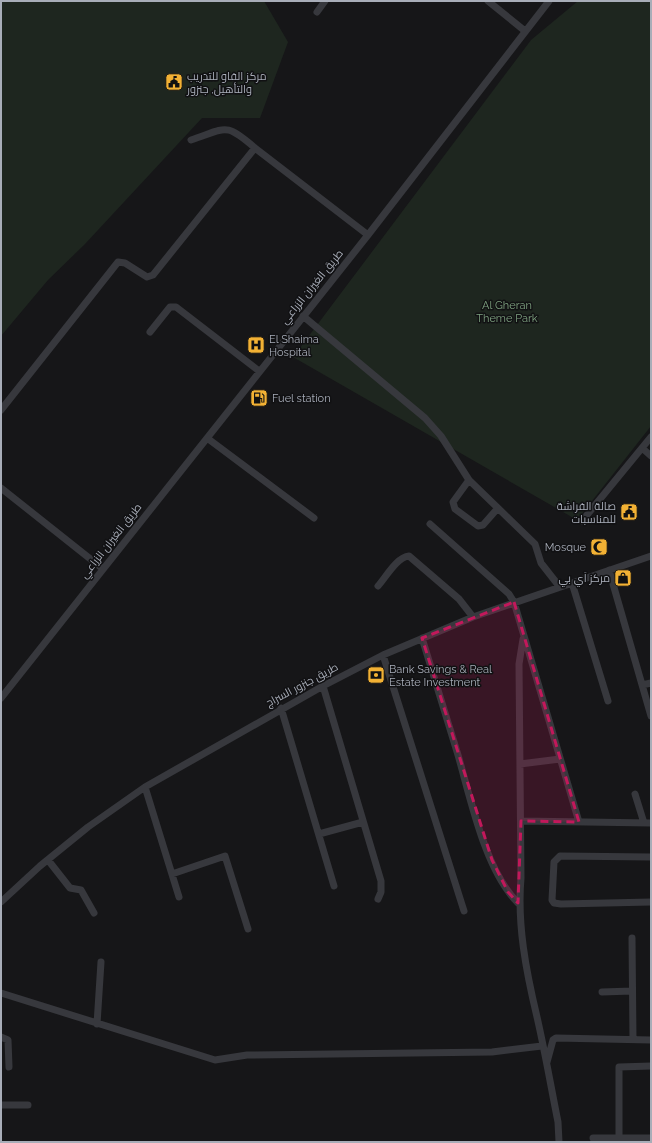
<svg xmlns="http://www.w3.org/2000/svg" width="652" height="1143" viewBox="0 0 652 1143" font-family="Raleway,Cairo,sans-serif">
<rect width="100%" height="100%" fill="#161618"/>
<path fill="#1e261f" d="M 1,1 L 264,1 L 288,42 L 260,118 L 202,118 L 85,244 L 48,280 L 1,336 Z
M 578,1 L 651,1 L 651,426 L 577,520 L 293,357 L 531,40 Z"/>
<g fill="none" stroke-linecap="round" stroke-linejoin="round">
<path stroke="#37383d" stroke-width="7" d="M 488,1 L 525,31
M 317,12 L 325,1
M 191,140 C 227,128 225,122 255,148 L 368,235
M 303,316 L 425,418 L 441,436 L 469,480 L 535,544 L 541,563 L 559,586
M 150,332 L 170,307 L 176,307 L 259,371
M 1,410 L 118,262 L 125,263 L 147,277 L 153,275 L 255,148
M 207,438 L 314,518
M 642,448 L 651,456
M 469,480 L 453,502 L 455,509 L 478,526 L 483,525 L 498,508
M 1,488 L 103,569
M 582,521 L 651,437
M 430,524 L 509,594 L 514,602 L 579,822
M 609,570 L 651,716
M 572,583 L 608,701
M 378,586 C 386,577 397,557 409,556 L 459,599 L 473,617
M 422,638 C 434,677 446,716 458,755 C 471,800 485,870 518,903
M 523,639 L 519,664 L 521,878 C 517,924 526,971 537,1017 C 545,1052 551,1087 558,1122 L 559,1142
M 383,655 L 464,911
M 642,685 L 651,683
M 323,686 L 381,881 L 381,892 L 378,899
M 1,698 L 368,235 L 549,1
M 281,708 L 334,886
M 520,764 L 560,759
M 145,787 L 179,897
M 635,794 L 644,823
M 521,821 L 651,823
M 319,834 L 363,822
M 651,857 L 560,856 L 554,862 L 552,900 L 554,903 L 561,904 L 651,902
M 48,860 L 70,888 L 81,890 L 94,913
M 172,874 L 225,856 L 248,929
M 1,902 L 40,866 L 88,827 L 145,787 L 323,686 L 383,655 L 473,617 L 651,556
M 632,938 L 633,1039
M 602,992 L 632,991
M 1,993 L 215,1060 L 247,1055 L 492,1052 L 542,1046
M 97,1024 L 101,962
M 1,1037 L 8,1040 L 9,1067
M 547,1062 L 553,1040 L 556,1038 L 651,1040
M 1,1105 L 28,1105
M 593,1138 L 651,1138
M 619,1138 L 619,1067 L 651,1066"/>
</g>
<path fill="#c2185b" fill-opacity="0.2" stroke="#c2185b" stroke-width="3" stroke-dasharray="8 5" stroke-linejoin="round" d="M 514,602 L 579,822 L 521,821 L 518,903 L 508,892 L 492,860 L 422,638 Z"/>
<defs>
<symbol id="civic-square" viewBox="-11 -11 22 22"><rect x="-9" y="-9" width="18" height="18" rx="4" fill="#f2b134" stroke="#111113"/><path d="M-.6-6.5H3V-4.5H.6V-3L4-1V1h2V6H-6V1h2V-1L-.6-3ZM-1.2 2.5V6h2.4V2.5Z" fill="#111"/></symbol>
<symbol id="hospital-square" viewBox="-11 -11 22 22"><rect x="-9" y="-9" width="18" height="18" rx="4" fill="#f2b134" stroke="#111113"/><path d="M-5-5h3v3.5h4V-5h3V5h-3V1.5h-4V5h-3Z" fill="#111"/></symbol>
<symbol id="fuel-square" viewBox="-11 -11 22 22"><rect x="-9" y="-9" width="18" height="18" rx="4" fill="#f2b134" stroke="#111113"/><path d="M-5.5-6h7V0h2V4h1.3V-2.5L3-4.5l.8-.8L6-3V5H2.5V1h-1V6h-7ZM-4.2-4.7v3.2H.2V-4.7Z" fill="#111"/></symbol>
<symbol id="mosque-square" viewBox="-11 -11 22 22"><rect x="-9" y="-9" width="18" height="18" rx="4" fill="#f2b134" stroke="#111113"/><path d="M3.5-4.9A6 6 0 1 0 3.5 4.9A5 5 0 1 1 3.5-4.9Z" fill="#111"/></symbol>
<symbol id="shop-square" viewBox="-11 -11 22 22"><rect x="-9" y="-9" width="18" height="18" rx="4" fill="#f2b134" stroke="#111113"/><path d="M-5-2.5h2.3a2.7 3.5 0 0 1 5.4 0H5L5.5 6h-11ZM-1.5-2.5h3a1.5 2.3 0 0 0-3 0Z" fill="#111"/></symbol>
<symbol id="bank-square" viewBox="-11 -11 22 22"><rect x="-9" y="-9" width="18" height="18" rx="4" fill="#f2b134" stroke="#111113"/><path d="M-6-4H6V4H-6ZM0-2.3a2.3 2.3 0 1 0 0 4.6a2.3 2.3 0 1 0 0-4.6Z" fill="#111"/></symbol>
</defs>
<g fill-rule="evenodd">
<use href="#civic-square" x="164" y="72" width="20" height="20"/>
<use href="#hospital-square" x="246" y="335" width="20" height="20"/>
<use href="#fuel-square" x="249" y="388" width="20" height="20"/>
<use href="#civic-square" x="619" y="502" width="20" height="20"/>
<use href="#mosque-square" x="589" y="537" width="20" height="20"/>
<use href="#shop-square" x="613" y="568" width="20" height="20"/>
<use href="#bank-square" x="366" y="665" width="20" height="20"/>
</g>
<g text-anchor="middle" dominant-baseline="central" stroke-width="3" stroke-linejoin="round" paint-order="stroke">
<g font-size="11" fill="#a8adb8" stroke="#111113" text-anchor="start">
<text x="187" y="76">مركز الفاو للتدريب<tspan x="187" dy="13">والتأهيل, جنزور</tspan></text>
<text x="269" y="339">El Shaima<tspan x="269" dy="13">Hospital</tspan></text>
<text x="272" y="398">Fuel station</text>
<text x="616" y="506" text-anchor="end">صالة الفراشة<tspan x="616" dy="13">للمناسبات</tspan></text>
<text x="586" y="547" text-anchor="end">Mosque</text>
<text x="610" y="578" text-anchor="end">مركز اَي بي</text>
<text x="389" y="669">Bank Savings &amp; Real<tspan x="389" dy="13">Estate Investment</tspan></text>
</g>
<g font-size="11" fill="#a8adb8" stroke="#111113">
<text transform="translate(312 287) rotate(-51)">طريق الغيران الزراعي</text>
<text transform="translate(111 541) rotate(-52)">طريق الغيران الزراعي</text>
<text transform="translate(302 685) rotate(-28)">طريق جنزور السراج</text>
</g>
<g font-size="11" fill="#7fa381" stroke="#111113">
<text x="507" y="305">Al Gheran<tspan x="507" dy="13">Theme Park</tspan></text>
</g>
</g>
<rect width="652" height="1143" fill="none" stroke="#a8adb8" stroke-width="4"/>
</svg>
